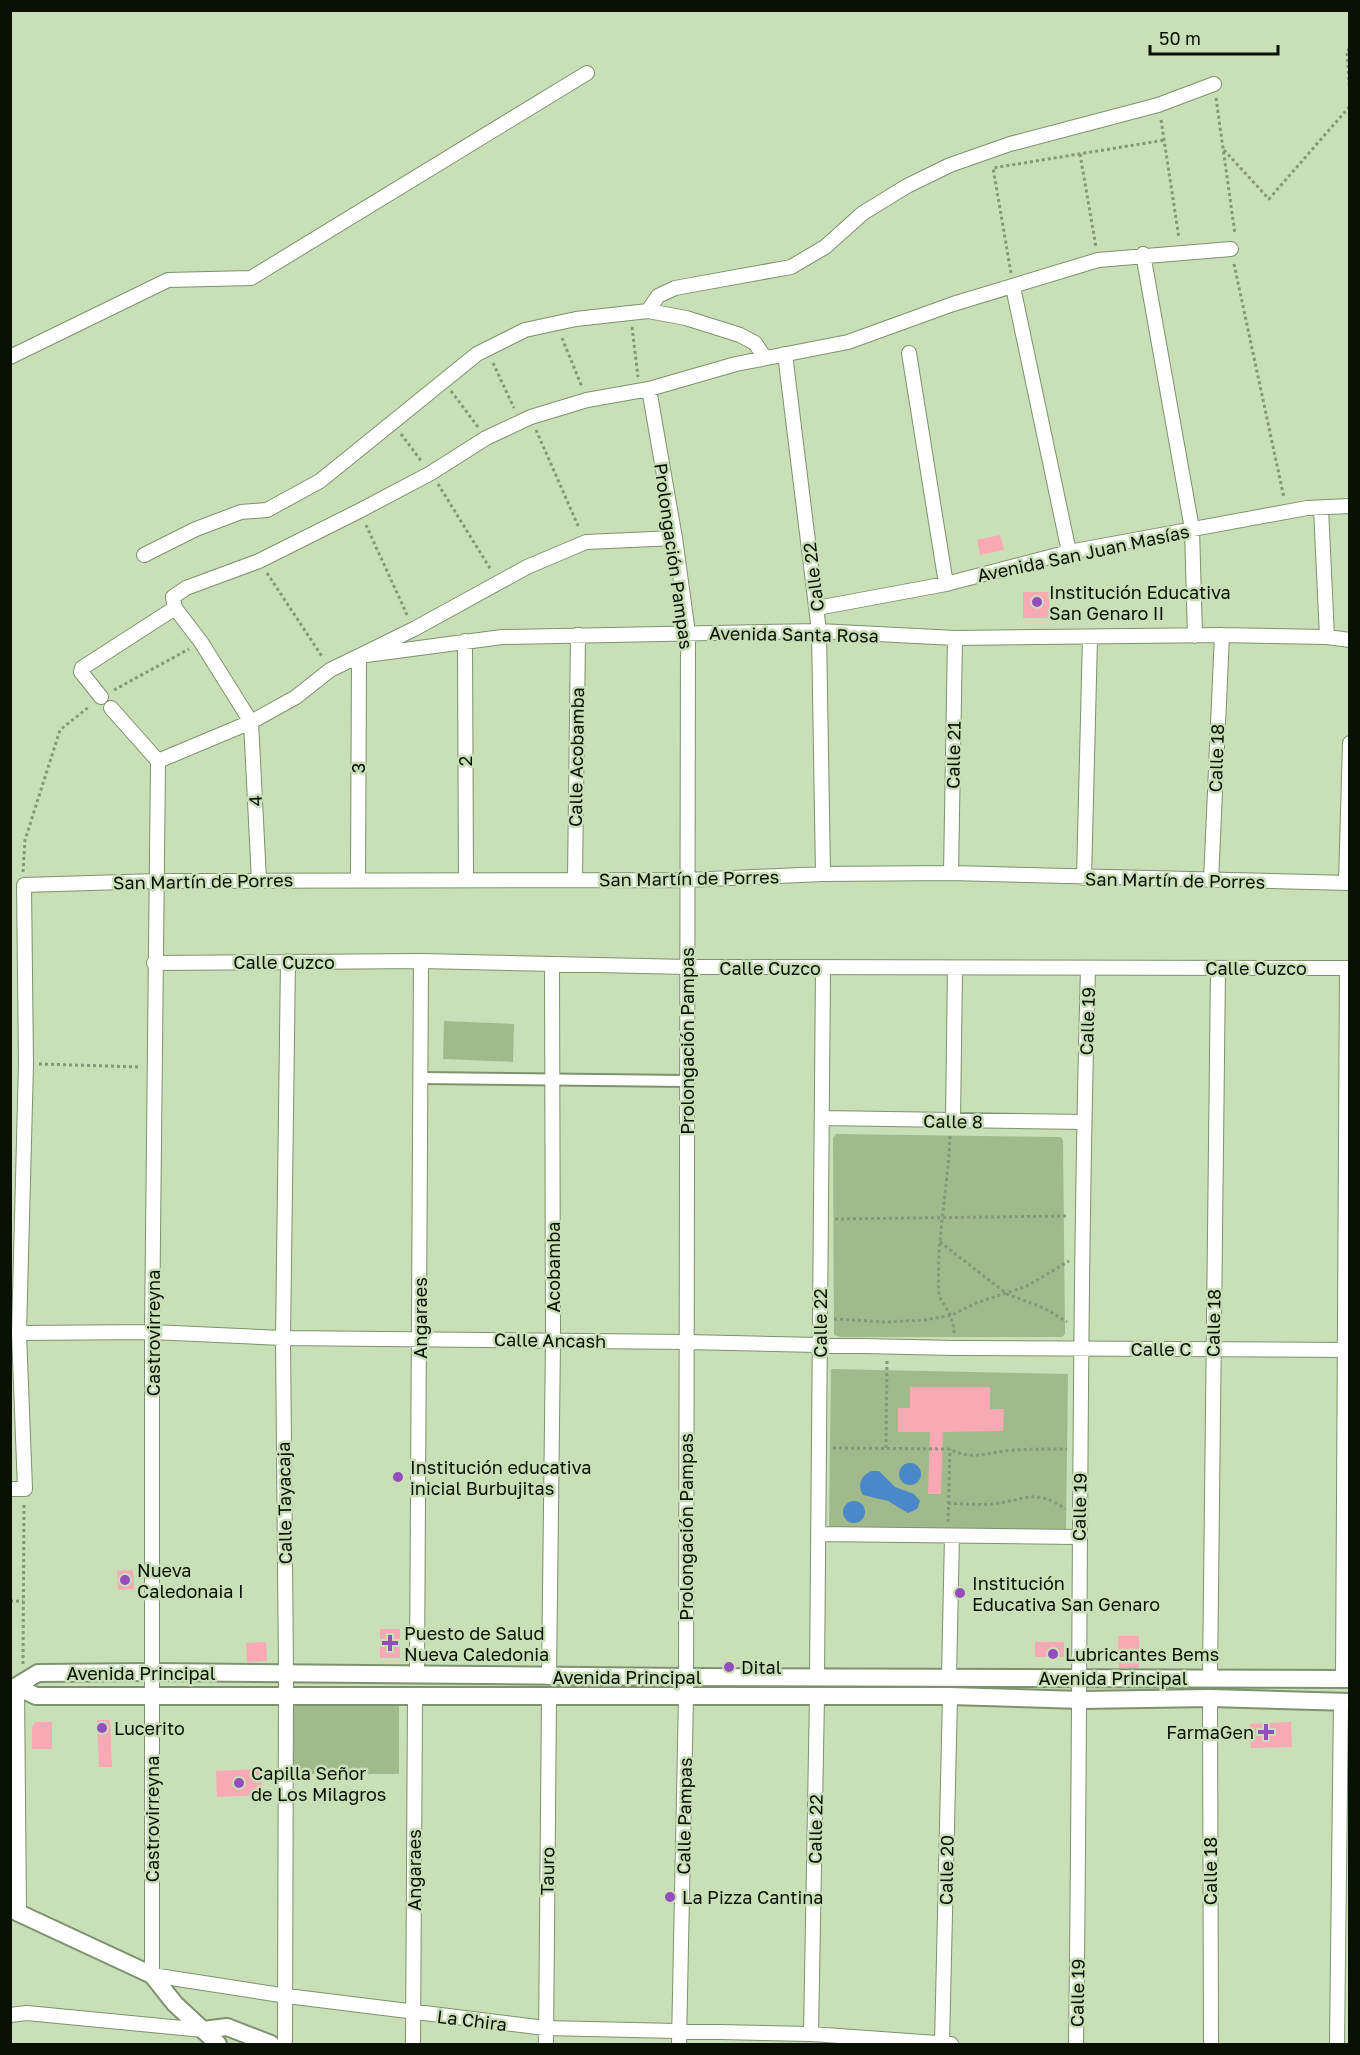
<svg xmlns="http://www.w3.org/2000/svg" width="1360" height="2055" viewBox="0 0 1360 2055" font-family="'Golos Text',sans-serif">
<rect width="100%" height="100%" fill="#c9dfb7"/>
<path fill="#a0ba8b" d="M 444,1021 L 514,1024 L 513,1062 L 443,1059 Z
M 836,1134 L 1061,1137 L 1063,1140 L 1065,1334 L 1062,1337 L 841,1337 L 834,1335 L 833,1138 Z
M 831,1369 L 1068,1374 L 1066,1532 L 829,1527 Z
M 289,1703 L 399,1703 L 399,1774 L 290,1774 Z"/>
<path fill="#4a88c8" d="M899 1474a11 11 0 1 1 22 0a11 11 0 1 1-22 0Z
M 872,1471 L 879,1471 L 895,1487 L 914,1494 L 920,1501 L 917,1509 L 908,1513 L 888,1501 L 863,1495 C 857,1485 861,1475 872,1471 Z
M843 1512a11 11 0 1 1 22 0a11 11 0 1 1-22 0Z"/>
<path fill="#f8a9b3" d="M 1000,535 L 1004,550 L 980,555 L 977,540 Z
M 1023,592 L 1049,592 L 1049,618 L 1023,618 Z
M 910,1387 L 990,1387 L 990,1409 L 1004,1409 L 1003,1431 L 943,1432 L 941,1494 L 928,1494 L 930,1432 L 898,1432 L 898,1408 L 910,1408 Z
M 133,1570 L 134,1589 L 118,1590 L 117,1571 Z
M 380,1629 L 400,1629 L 400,1658 L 380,1658 Z
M 1118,1636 L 1139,1636 L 1139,1668 L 1119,1668 Z
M 266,1642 L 267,1661 L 247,1662 L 246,1643 Z
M 1035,1642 L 1064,1642 L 1064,1657 L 1035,1657 Z
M 97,1720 L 110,1720 L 112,1767 L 99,1767 Z
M 35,1722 L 52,1722 L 52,1749 L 32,1749 L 32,1728 Z
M 1291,1722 L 1292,1747 L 1251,1748 L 1250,1724 Z
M 261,1769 L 262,1795 L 217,1797 L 216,1771 Z"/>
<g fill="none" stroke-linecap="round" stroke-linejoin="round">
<defs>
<path id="pedestrian" d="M 421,1078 L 687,1081"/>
<path id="minor" d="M 1143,254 L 1192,529 L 1195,636
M 1013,287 L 1069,552
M 648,311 L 658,296 L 675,288 L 791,267 L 825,247 L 863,213 L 907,186 L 950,165 L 1010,144 L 1158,105 L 1214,84
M 909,353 L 946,584
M 785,354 L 819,631 L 823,874
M 10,357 L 168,280 L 251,278 L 587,73
M 649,389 L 675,538 L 688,633 L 686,1696 L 679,2044
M 1321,508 L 1327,637
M 144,555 L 196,529 L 241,512 L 267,510 L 320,481 L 477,354 L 525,330 L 576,319 L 648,311 L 686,318 L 740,335 L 755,343 L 765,358
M 817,608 L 946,584 L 1069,552 L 1307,508 L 1350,506
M 465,641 L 466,880
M 101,697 L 81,672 L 82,668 L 175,608
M 111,708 L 158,761 L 152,1332 L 152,1975 L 287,1996 L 545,2028 L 811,2034 L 951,2044
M 158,761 L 251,722 L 296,697 L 330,670 L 359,656 L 502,637 L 819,631 L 955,638 L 1222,635 L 1327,637 L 1350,640
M 951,873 L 955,638
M 1084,878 L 1090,638
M 358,879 L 359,656 L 414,629 L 527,567 L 586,542 L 675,538
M 259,880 L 251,722 L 201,642 L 175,608 L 173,597 L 186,588 L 259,561 L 359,511 L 431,473 L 486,438 L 531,417 L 587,400 L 649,389 L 736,364 L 848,342 L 953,304 L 1098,260 L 1231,249
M 575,880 L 578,635
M 1211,881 L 1222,635
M 1346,883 L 1350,743
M 154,963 L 421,961 L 688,967 L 1350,968
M 822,1118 L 1084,1122
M 953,1121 L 955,969
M 19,1333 L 152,1332 L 283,1338 L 687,1342 L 954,1348 L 1350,1350
M 10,1489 L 25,1489 L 19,1333 L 26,1064 L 24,885 L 156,881 L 687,880 L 823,874 L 951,873 L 1350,883
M 818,1534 L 1078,1537
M 417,1675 L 421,961
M 549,1677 L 553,1340 L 552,966
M 817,1677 L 823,968
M 949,1677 L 952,1536
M 1210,1678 L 1218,968
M 1343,1679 L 1347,968
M 17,1687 L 19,1913
M 1210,1698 L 1211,2044
M 10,2015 L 27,2013 L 203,2030
M 811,2034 L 817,1696
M 285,2044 L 286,1673 L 283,1338 L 288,961
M 413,2044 L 415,1695
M 546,2044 L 549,1697
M 942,2044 L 950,1696
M 1076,2044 C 1081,1686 1078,1328 1088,969
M 1337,2044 L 1341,1702"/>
<path id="tertiary" d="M 17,1687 L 36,1696 L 950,1696 L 1081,1700 L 1210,1698 L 1350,1702
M 10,1690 L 38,1673 L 152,1672 L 686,1677 L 1350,1679
M 10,1909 L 152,1975 L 175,2004 L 218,2044
M 203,2030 L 227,2027 L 271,2044"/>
</defs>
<use href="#pedestrian" stroke="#7e926d" stroke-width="14"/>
<use href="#minor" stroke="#7e926d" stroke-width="16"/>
<use href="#tertiary" stroke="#7e926d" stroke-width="20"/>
<path stroke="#869779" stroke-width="3" stroke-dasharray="3 3" stroke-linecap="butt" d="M 1350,50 L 1347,50 L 1350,100
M 1216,98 L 1235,234
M 1161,120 L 1179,238
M 1224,150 L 1269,199 L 1350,106
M 1080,154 L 1096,247
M 1234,264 L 1284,498
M 1011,273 L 993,168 L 1165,140
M 632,327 L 638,377
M 562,338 L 582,387
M 493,363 L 514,408
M 451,391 L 478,427
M 536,430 L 579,528
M 401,434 L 422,462
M 438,484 L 491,570
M 366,525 L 408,617
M 267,573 L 323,658
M 114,690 L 189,649
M 23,872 L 25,840 L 60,730 L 90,706
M 39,1064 L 141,1067
M 950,1136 C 948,1189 936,1240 939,1292 C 939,1303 954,1311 954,1334
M 835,1219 L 1068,1216
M 940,1242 L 1007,1294 L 1044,1308 L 1067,1322
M 834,1319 L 887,1322 L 925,1320 L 952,1315 L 976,1303 L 1027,1286 L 1069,1261
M 833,1448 L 950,1449 C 973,1462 991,1451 1014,1450 C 1032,1449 1049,1449 1067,1449
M 886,1448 L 887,1360
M 948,1503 C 963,1504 978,1505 992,1504 C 1023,1501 1035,1487 1065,1509
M 948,1522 L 950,1449
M 10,1601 L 23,1601
M 23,1664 L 24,1502"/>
<use href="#pedestrian" stroke="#fff" stroke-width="10"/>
<use href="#minor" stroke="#fff" stroke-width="14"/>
<use href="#tertiary" stroke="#fff" stroke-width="16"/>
</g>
<g fill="#954cbe" stroke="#c9dfb7" stroke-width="2">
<circle cx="1037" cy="602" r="6"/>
<circle cx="398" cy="1477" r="6"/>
<circle cx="125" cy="1580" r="6"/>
<circle cx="960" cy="1593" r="6"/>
<path d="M387 1634h6v6h6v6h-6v6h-6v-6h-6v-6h6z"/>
<circle cx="1053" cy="1654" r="6"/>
<circle cx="729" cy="1667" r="6"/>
<circle cx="102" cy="1728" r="6"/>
<path d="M1263 1723h6v6h6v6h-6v6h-6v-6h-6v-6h6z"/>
<circle cx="239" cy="1783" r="6"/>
<circle cx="670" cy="1897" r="6"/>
</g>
<g text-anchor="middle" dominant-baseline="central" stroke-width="5" stroke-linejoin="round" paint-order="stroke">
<g font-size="18" fill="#091004" stroke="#c9dfb7">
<text transform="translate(1083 553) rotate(-12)">Avenida San Juan Masías</text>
<text transform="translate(674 556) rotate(82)">Prolongación Pampas</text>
<text transform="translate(813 577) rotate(-97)">Calle 22</text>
<text transform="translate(794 634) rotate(1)">Avenida Santa Rosa</text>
<text transform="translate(953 755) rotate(-89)">Calle 21</text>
<text transform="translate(576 757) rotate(-89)">Calle Acobamba</text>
<text transform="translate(1216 758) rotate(-88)">Calle 18</text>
<text transform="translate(465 761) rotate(-90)">2</text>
<text transform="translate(358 768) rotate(-90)">3</text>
<text transform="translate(255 801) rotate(-93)">4</text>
<text transform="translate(689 878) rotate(-1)">San Martín de Porres</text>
<text transform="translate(1175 880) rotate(1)">San Martín de Porres</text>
<text transform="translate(203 881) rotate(-1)">San Martín de Porres</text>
<text x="284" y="962">Calle Cuzco</text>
<text x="770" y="968">Calle Cuzco</text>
<text x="1256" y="968">Calle Cuzco</text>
<text transform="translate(1087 1021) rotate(-88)">Calle 19</text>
<text transform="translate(687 1041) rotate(-90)">Prolongación Pampas</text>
<text transform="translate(953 1121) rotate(1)">Calle 8</text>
<text transform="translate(553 1267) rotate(-90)">Acobamba</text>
<text transform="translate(420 1318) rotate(-90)">Angaraes</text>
<text transform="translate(820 1323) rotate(-90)">Calle 22</text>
<text transform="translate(1213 1323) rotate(-89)">Calle 18</text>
<text transform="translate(153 1333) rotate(-90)">Castrovirreyna</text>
<text transform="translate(550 1340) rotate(1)">Calle Ancash</text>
<text x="1161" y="1349">Calle C</text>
<text transform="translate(284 1503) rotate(-91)">Calle Tayacaja</text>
<text transform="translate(1079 1507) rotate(-89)">Calle 19</text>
<text transform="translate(686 1527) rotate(-90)">Prolongación Pampas</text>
<text x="141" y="1673">Avenida Principal</text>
<text x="627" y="1677">Avenida Principal</text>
<text x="1113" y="1678">Avenida Principal</text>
<text transform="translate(684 1816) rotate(-89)">Calle Pampas</text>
<text transform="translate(152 1819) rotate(-90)">Castrovirreyna</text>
<text transform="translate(815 1829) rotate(-89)">Calle 22</text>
<text transform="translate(414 1870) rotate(-90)">Angaraes</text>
<text transform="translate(946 1870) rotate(-89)">Calle 20</text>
<text transform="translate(547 1871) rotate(-89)">Tauro</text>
<text transform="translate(1210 1871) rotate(-90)">Calle 18</text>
<text transform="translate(1077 1993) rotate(-89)">Calle 19</text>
<text transform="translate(472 2020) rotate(7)">La Chira</text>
</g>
<g font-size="18" fill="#091004" stroke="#c9dfb7" text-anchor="start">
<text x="1049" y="592">Institución Educativa<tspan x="1049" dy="21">San Genaro II</tspan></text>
<text x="410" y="1467">Institución educativa<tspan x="410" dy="21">inicial Burbujitas</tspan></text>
<text x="137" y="1570">Nueva<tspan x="137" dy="21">Caledonaia I</tspan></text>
<text x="972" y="1583">Institución<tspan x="972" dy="21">Educativa San Genaro</tspan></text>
<text x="404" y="1633">Puesto de Salud<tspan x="404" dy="21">Nueva Caledonia</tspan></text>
<text x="1065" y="1654">Lubricantes Bems</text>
<text x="741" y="1667">Dital</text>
<text x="114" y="1728">Lucerito</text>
<text x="1254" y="1732" text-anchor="end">FarmaGen</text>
<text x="251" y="1773">Capilla Señor<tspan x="251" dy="21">de Los Milagros</tspan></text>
<text x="682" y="1897">La Pizza Cantina</text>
</g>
</g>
<rect width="1360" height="2055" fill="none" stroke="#091004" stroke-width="24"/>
<path d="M1150 45v9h128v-9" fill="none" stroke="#091004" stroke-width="3"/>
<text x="1159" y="45" font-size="18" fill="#091004" stroke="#c9dfb7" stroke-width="4.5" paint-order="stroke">50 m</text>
</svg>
